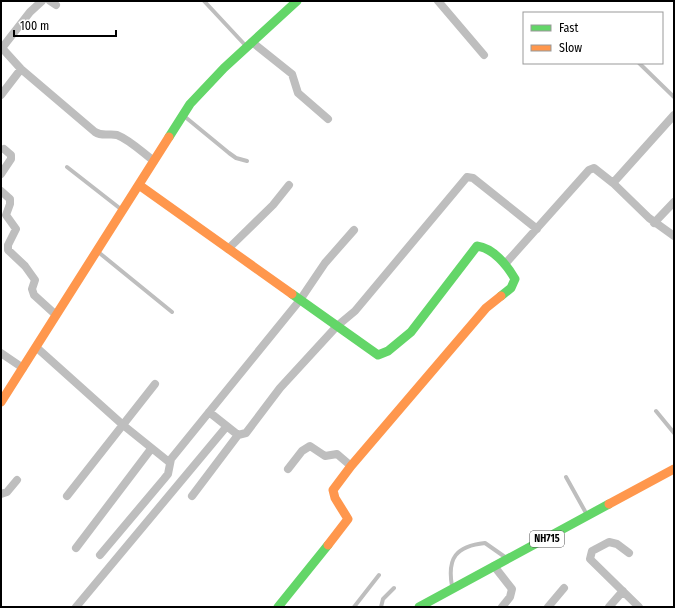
<svg xmlns="http://www.w3.org/2000/svg" width="675" height="608" viewBox="0 0 675 608" font-family="'Fira Sans Condensed',sans-serif">
<rect width="100%" height="100%" fill="#fff"/>
<g fill="none" stroke-linecap="round" stroke-linejoin="round">
<path stroke="#bebebe" stroke-width="4" d="M 204,1 L 246,46
M 639,63 L 674,97
M 184,116 L 229,153 L 236,158 L 247,161
M 67,167 L 122,210
M 97,251 L 172,312
M 656,411 L 674,433
M 566,477 L 586,513
M 452,586 C 447,558 456,546 485,543 L 505,557
M 354,607 L 379,575
M 381,607 L 383,599 L 394,588"/>
<path stroke="#bebebe" stroke-width="8" d="M 50,1 L 56,5
M 438,1 L 484,55
M 252,42 L 292,74 L 298,93 L 328,119
M 1,47 L 21,69 L 95,132 C 103,137 109,133 117,135 C 130,140 143,153 154,161
M 2,48 L 30,12 L 42,1
M 1,95 L 21,69
M 1,174 L 11,159 L 11,155 L 4,149
M 613,183 L 674,115
M 1,191 L 10,199 L 10,204 L 6,215 L 16,229 L 8,245 L 8,250 L 25,266 L 35,280 L 32,289 L 34,295 L 56,315
M 654,223 L 674,202
M 228,249 L 273,205 L 289,185
M 505,264 L 589,170 L 594,168 L 613,183 L 649,218 L 674,236
M 36,347 L 123,425 L 169,462
M 1,353 L 23,368
M 209,412 L 238,435
M 288,469 L 302,451 L 310,446 L 325,456 L 337,454 L 351,466
M 1,494 L 7,492 L 17,480
M 67,496 L 155,384
M 192,496 L 238,435 L 246,433 L 280,388 L 337,326 L 355,311 L 467,177 L 473,178 L 537,229
M 76,548 L 151,449
M 629,553 L 617,544 L 609,542 L 592,551 L 590,559 L 639,607
M 100,555 L 164,479 L 168,474 L 171,459 L 300,300 L 325,263 L 354,230
M 494,566 L 512,589 L 510,597 L 502,607
M 76,607 L 227,426
M 548,607 L 564,588
M 609,607 L 623,591"/>
<path stroke="#63d668" stroke-width="9" d="M 169,137 L 190,104 L 224,68 L 297,1
M 292,294 L 378,355 L 388,351 L 411,332 L 477,246 C 493,248 507,265 515,279 L 511,288 L 501,296
M 278,607 L 328,545
M 419,607 L 609,504"/>
<path stroke="#ff974d" stroke-width="9" d="M 139,185 L 292,294
M 1,402 L 169,137
M 609,504 L 674,469
M 328,545 L 348,519 L 335,498 L 333,490 L 351,466 L 486,308 L 501,296"/>
</g>
<g text-anchor="middle" dominant-baseline="central" stroke-width="3" stroke-linejoin="round" paint-order="stroke">
<rect fill="#fff" stroke="#4c4c4c" stroke-width="1" x="530" y="531" width="34" height="16" rx="3"/>
<g font-size="10" font-weight="bold" fill="#000">
<text x="547" y="539">NH715</text>
</g>
</g>
<rect width="675" height="608" fill="none" stroke="#000000" stroke-width="4"/>
<rect x="523" y="12" width="140" height="52" fill="#ffffff" stroke="#999999"/>
<rect x="531" y="25" width="20" height="6" fill="#63d668" stroke="#999999"/>
<text x="559" y="32" font-size="12" fill="#000000">Fast</text>
<rect x="531" y="45" width="20" height="6" fill="#ff974d" stroke="#999999"/>
<text x="559" y="52" font-size="12" fill="#000000">Slow</text>
<path d="M14 30v6h102v-6" fill="none" stroke="#000000" stroke-width="2"/>
<text x="20" y="30" font-size="12" fill="#000000" stroke="#ffffff" stroke-width="3" paint-order="stroke">100 m</text>
</svg>
